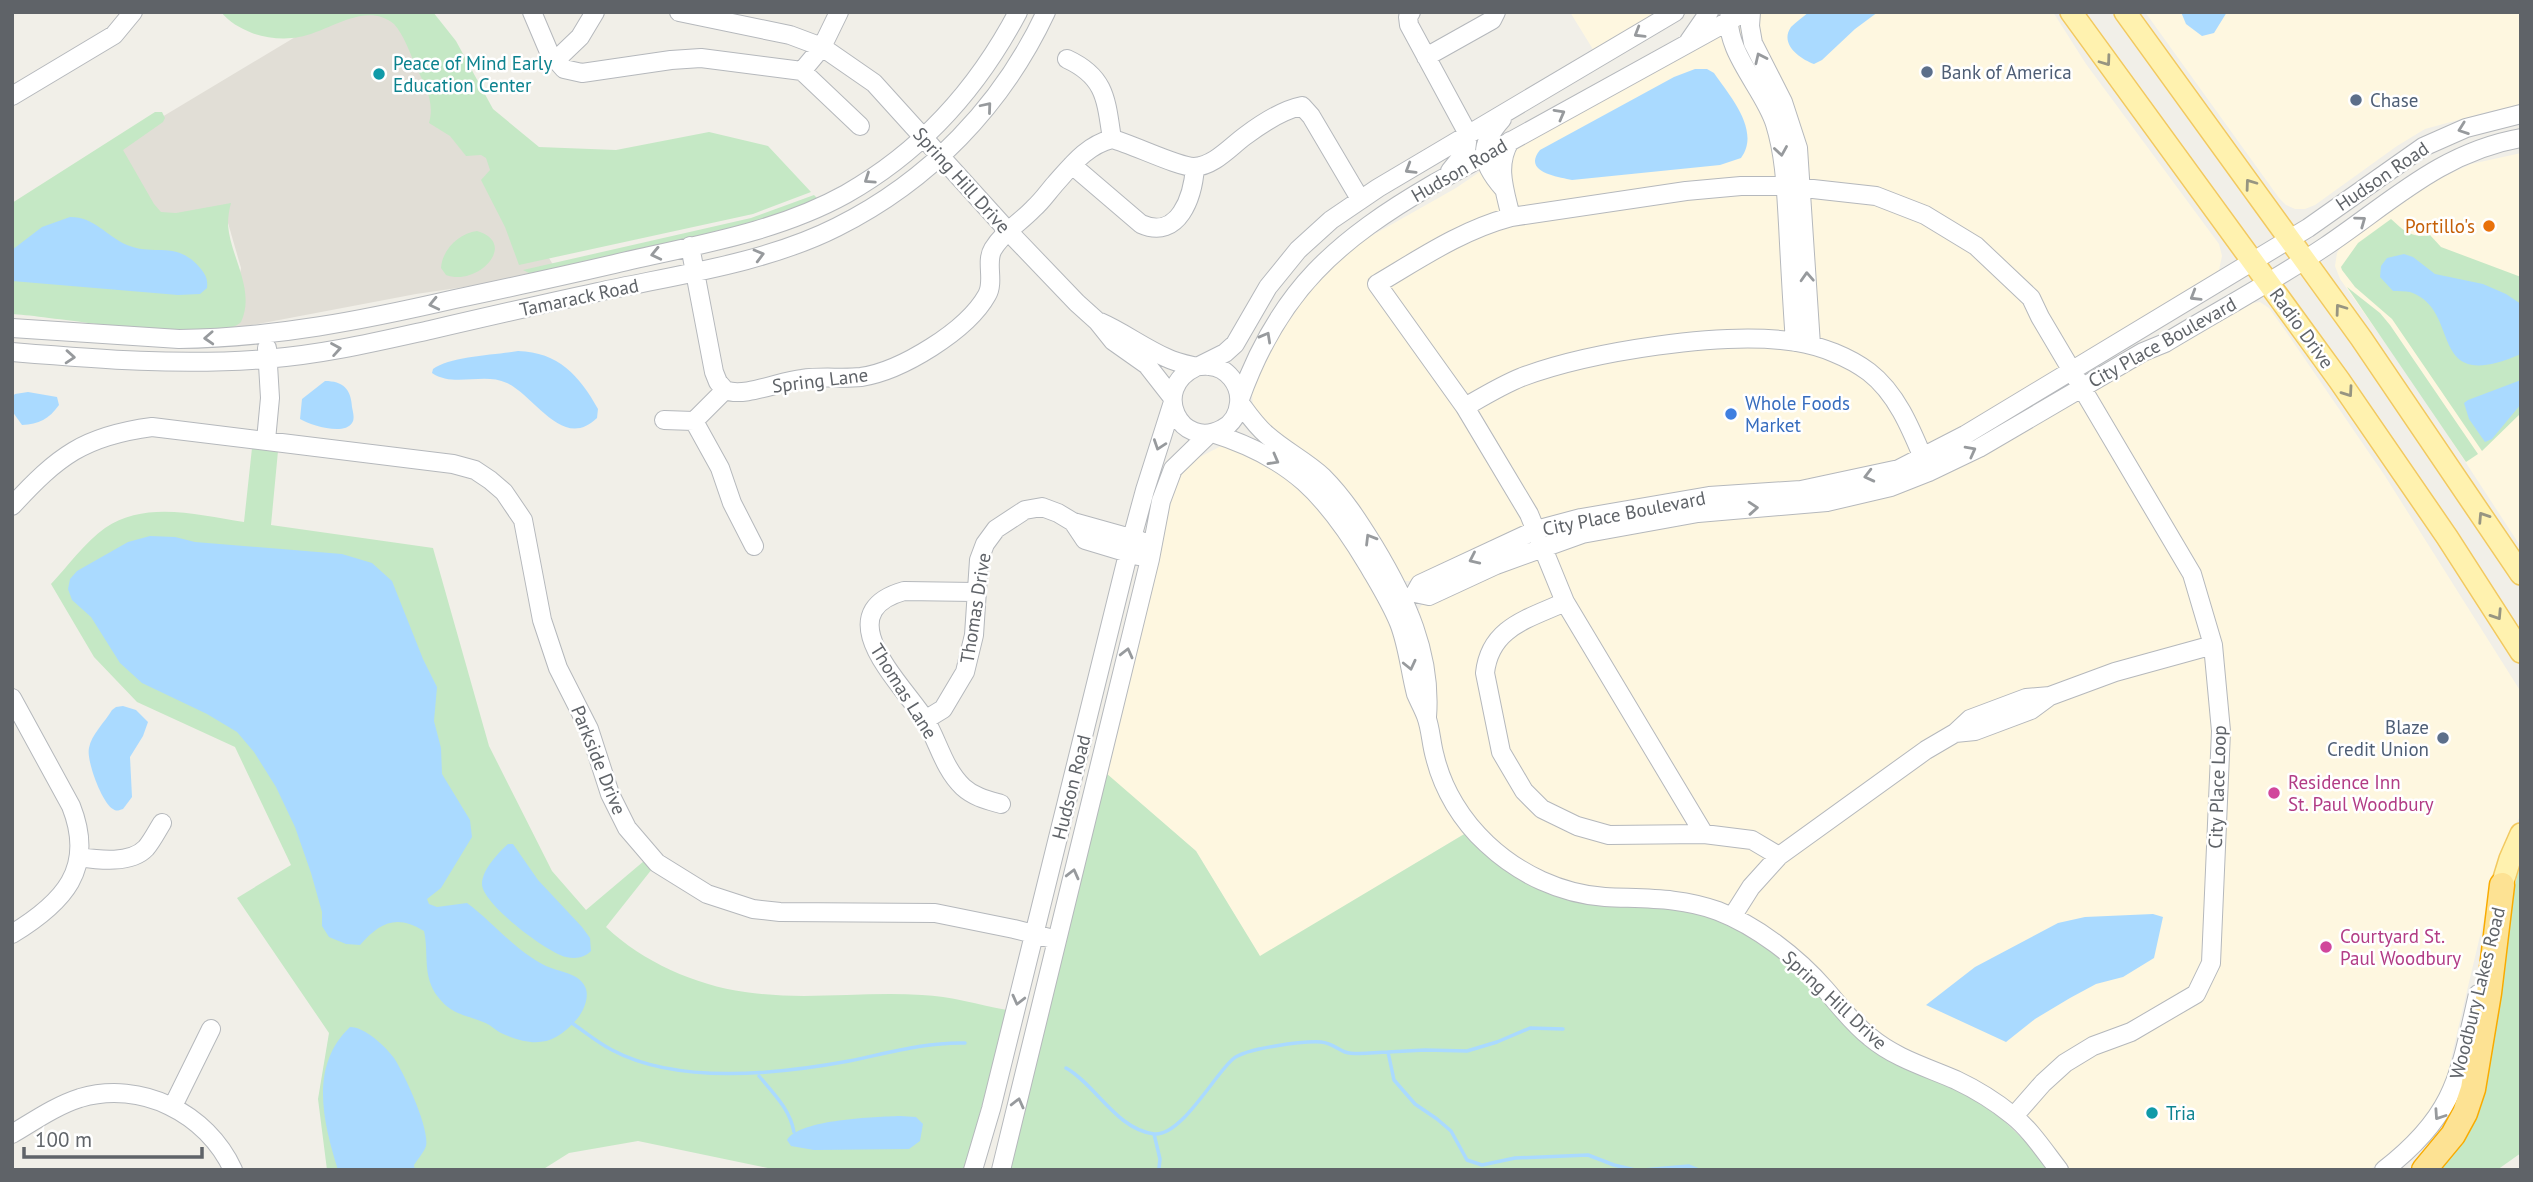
<svg xmlns="http://www.w3.org/2000/svg" width="2533" height="1182" viewBox="0 0 2533 1182" font-family="'PT Sans',sans-serif">
<rect width="100%" height="100%" fill="#f1efe8"/>
<path fill="#fef7e0" d="M 1570,12 L 1659,12 L 1594,51 Z
M 1760,12 L 2053,12 L 2086,64 L 2219,244 L 2222,256 L 2219,270 L 2216,275 L 1963,427 L 1877,470 L 1596,510 L 1414,581 L 1402,581 L 1272,433 L 1253,408 L 1252,393 L 1258,375 L 1286,319 L 1323,273 L 1357,244 L 1456,188 L 1522,143 Z
M 2145,12 L 2521,12 L 2521,105 L 2491,111 L 2425,129 L 2397,146 L 2315,205 L 2305,209 L 2295,209 L 2286,205 L 2279,198 Z
M 2521,153 L 2521,547 L 2417,388 L 2340,279 L 2335,266 L 2337,253 L 2344,242 L 2421,187 L 2471,164 Z
M 2260,302 L 2269,308 L 2287,333 L 2385,476 L 2521,692 L 2521,815 L 2507,838 L 2496,868 L 2446,1080 L 2433,1106 L 2416,1129 L 2370,1170 L 2070,1170 L 2044,1138 L 1911,1055 L 1613,891 L 1566,883 L 1526,865 L 1491,838 L 1466,808 L 1450,779 L 1442,751 L 1429,661 L 1417,612 L 1423,603 L 1495,569 L 1612,532 L 1847,503 L 2144,360 L 2168,353 L 2252,303 Z
M 1223,445 L 1242,449 L 1309,491 L 1378,590 L 1406,664 L 1428,766 L 1466,833 L 1260,957 L 1196,851 L 1106,774 L 1158,565 L 1168,507 L 1179,475 L 1198,458 Z"/>
<path fill="#e1ded6" d="M 337,12 L 401,12 L 555,268 L 485,284 L 416,294 L 231,329 L 241,268 L 228,223 L 153,226 L 107,150 Z"/>
<path fill="#c5e8c5" d="M 221,12 L 433,12 L 456,41 L 493,109 L 539,147 L 616,150 L 709,132 L 768,146 L 811,192 L 753,214 L 519,265 L 505,227 L 481,180 L 490,170 L 486,158 L 481,155 L 466,156 L 450,136 L 429,123 C 435,102 425,85 416,67 C 410,53 404,35 394,24 C 365,0 329,32 299,37 C 284,40 266,38 252,33 C 240,28 229,22 221,12 Z
M 155,112 L 162,112 L 165,118 L 163,122 L 123,150 L 154,204 L 161,212 L 176,213 L 231,203 C 229,210 228,217 228,225 C 230,256 256,290 241,322 C 219,346 51,316 12,314 L 12,203 Z
M 814,195 L 818,199 L 766,219 L 735,227 L 536,273 L 529,273 L 523,270 L 751,218 Z
M 2391,219 C 2403,230 2412,239 2430,235 L 2441,247 L 2521,277 L 2521,413 L 2482,451 L 2392,319 L 2355,287 L 2342,270 L 2341,267 L 2358,243 Z
M 477,231 C 519,243 478,287 446,275 L 441,268 C 442,250 459,233 477,231 Z
M 2347,287 L 2380,313 L 2390,325 L 2478,454 L 2466,462 Z
M 252,448 L 278,451 L 271,525 L 433,548 L 489,746 L 552,871 L 586,910 L 644,861 L 652,869 L 606,927 C 643,962 695,985 745,992 C 803,1001 864,991 922,995 C 950,996 979,1005 1007,1010 L 965,1170 L 777,1170 L 638,1141 L 569,1153 L 542,1170 L 327,1170 L 318,1099 L 329,1033 L 237,898 L 291,865 L 235,747 L 137,702 L 94,657 L 51,584 C 68,566 85,542 105,528 C 146,500 198,515 244,522 Z
M 1106,773 L 1196,851 L 1260,956 L 1466,833 L 1510,871 L 1692,910 L 1731,925 L 1778,956 L 1819,994 L 2001,1118 L 2026,1142 L 2048,1170 L 1008,1170 Z
M 2521,861 L 2521,1153 L 2497,1170 L 2434,1170 L 2448,1154 Z"/>
<path fill="#aadaff" d="M 1809,12 L 1878,12 L 1855,29 L 1822,60 L 1814,64 C 1800,59 1779,44 1791,27 C 1796,22 1803,17 1809,12 Z
M 2181,12 L 2227,12 L 2214,33 L 2202,36 L 2186,24 Z
M 1695,69 L 1707,69 L 1714,73 C 1730,96 1761,131 1741,158 L 1720,165 L 1572,180 C 1557,177 1522,172 1540,150 L 1674,77 Z
M 70,217 C 95,217 106,236 127,245 C 156,257 176,239 201,269 C 206,275 208,280 207,288 L 200,294 L 178,295 L 12,281 L 12,250 L 42,227 Z
M 2404,254 L 2413,257 L 2435,274 L 2483,284 L 2506,294 L 2521,304 L 2521,354 C 2424,396 2464,310 2410,292 C 2405,291 2399,291 2393,291 L 2380,277 L 2381,266 L 2387,258 Z
M 518,351 C 558,352 580,376 598,409 L 597,418 C 563,451 536,397 507,383 C 483,372 454,388 432,373 L 433,369 C 450,356 495,355 518,351 Z
M 2521,380 L 2521,404 L 2492,439 L 2485,442 L 2469,419 L 2464,403 L 2468,400 Z
M 325,381 C 343,381 351,389 352,407 C 353,412 355,419 352,423 C 344,436 310,425 300,419 L 302,399 Z
M 28,392 L 57,397 L 59,405 C 49,419 39,424 22,425 L 12,411 L 12,397 L 15,394 Z
M 150,536 L 175,537 L 195,542 L 342,554 L 372,563 L 392,581 L 423,659 L 437,687 L 434,721 L 441,748 L 442,774 L 470,820 L 472,837 L 441,888 L 427,899 L 429,904 L 437,907 L 467,903 C 494,923 515,951 546,966 C 559,972 581,973 586,989 C 589,999 583,1012 577,1019 C 553,1047 533,1047 501,1033 C 495,1030 490,1024 483,1022 C 464,1014 452,1015 438,997 C 422,977 429,953 424,931 C 397,914 380,922 360,945 L 346,944 L 329,937 L 322,926 L 322,912 L 311,873 L 295,827 L 276,787 L 254,752 L 237,732 L 207,714 L 142,683 L 120,663 L 91,617 L 72,600 L 68,589 L 70,579 L 77,571 L 128,542 Z
M 123,706 L 136,710 L 148,722 L 143,736 L 130,757 L 132,797 L 123,809 C 119,810 117,812 113,809 C 102,803 86,760 89,748 C 91,735 105,722 112,710 L 116,707 Z
M 508,844 L 513,844 L 538,880 L 582,927 L 590,938 L 591,951 C 584,958 576,959 566,957 C 548,953 482,904 482,884 C 482,870 498,853 508,844 Z
M 2153,914 L 2163,917 L 2154,958 L 2123,977 L 2096,984 L 2070,998 L 2035,1019 L 2006,1042 L 1926,1005 L 1975,967 L 2058,923 L 2085,917 Z
M 350,1027 C 365,1027 385,1046 394,1058 C 404,1073 430,1129 426,1146 C 424,1152 418,1159 414,1165 L 415,1170 L 338,1170 C 323,1122 309,1066 350,1027 Z
M 900,1116 L 916,1117 L 923,1124 L 920,1141 L 909,1149 L 814,1150 L 791,1146 L 787,1140 C 800,1119 876,1117 900,1116 Z"/>
<g fill="none" stroke-linecap="round" stroke-linejoin="round">
<path stroke="#aadaff" stroke-width="3.5" d="M 572,1023 C 585,1032 598,1043 612,1050 C 678,1085 779,1074 849,1061 C 888,1053 925,1042 965,1043
M 1388,1052 L 1425,1050 L 1467,1051 L 1497,1042 L 1530,1028 L 1563,1029
M 1066,1068 C 1096,1085 1116,1129 1154,1134 C 1181,1137 1214,1075 1233,1059 C 1246,1048 1304,1041 1321,1042 C 1332,1043 1337,1049 1345,1052 C 1357,1056 1375,1052 1388,1052 L 1394,1080 L 1415,1104 L 1437,1119 L 1451,1131 L 1467,1160 L 1482,1165 L 1515,1158 L 1588,1155 L 1614,1165 L 1635,1170
M 759,1076 C 773,1093 790,1109 794,1132
M 1154,1134 L 1160,1159 L 1159,1168
M 1643,1170 L 1689,1166 L 1699,1170"/>
<defs>
<path id="minor" d="M 532,12 L 549,52 L 564,69 L 582,73 L 671,60 L 701,58 L 802,71 L 822,47 L 839,12
M 679,12 L 790,35 L 822,47 L 874,83 L 1008,231 L 1077,303 L 1097,321 L 1113,341 L 1147,365 L 1172,397
M 1411,12 L 1408,17 L 1409,25 L 1468,134 L 1466,151 L 1450,171
M 1730,12 C 1722,49 1765,90 1775,124 C 1785,156 1786,191 1788,224 C 1790,263 1792,302 1795,342
M 1751,12 L 1750,26 L 1753,43 L 1783,102 L 1798,148 L 1811,345
M 1689,41 L 1709,12
M 1426,57 L 1492,20 L 1496,12
M 1067,59 C 1106,77 1106,100 1112,139
M 556,60 L 580,37 L 595,12
M 802,71 L 860,126
M 12,96 L 114,35 L 133,12
M 1502,119 C 1478,146 1480,162 1503,188
M 1510,141 C 1495,166 1505,191 1511,217
M 1072,165 L 1141,224 C 1179,241 1193,196 1195,167
M 690,246 L 714,372 L 718,382 L 725,390
M 1100,322 C 1123,332 1144,348 1167,358 C 1175,362 1184,364 1193,366 C 1198,367 1203,365 1209,366 C 1227,367 1241,385 1239,403 C 1238,414 1232,424 1222,429 C 1181,451 1149,389 1196,367
M 12,328 L 179,339 C 273,338 364,320 455,299 C 507,288 558,277 610,265 C 689,246 774,234 846,194 C 922,151 978,88 1018,12
M 12,352 C 97,359 180,366 265,359 C 321,355 376,342 430,330 C 486,317 542,304 598,292 C 676,275 766,263 837,227 C 929,181 1002,106 1046,12
M 1199,366 L 1225,353 L 1235,344 L 1268,287 L 1298,250 L 1331,220 L 1378,188 L 1675,12
M 1240,399 C 1279,290 1337,240 1435,183 L 1745,12
M 1240,403 C 1248,414 1256,426 1267,435 C 1285,451 1306,461 1323,477 C 1344,498 1359,522 1374,546 C 1406,599 1432,654 1427,717
M 1465,407 L 1377,284 C 1421,258 1462,230 1511,217 L 1686,191 L 1741,186 L 1786,186 L 1876,196 L 1925,215 L 1976,246 L 2031,298 L 2040,317 L 2192,574 L 2213,645 L 2221,731 L 2211,963 L 2196,994 L 2131,1032 L 2093,1046 L 2065,1063 L 2043,1083 L 2014,1116
M 664,420 L 694,421 L 725,390 C 744,398 780,381 802,379 C 821,376 842,379 861,377 C 901,371 967,331 987,295 C 995,281 985,262 993,249 C 1003,232 1021,222 1034,208 C 1042,201 1048,192 1055,184 C 1072,165 1087,145 1112,139 C 1132,144 1178,167 1194,167 C 1214,166 1230,147 1245,136 C 1261,124 1282,110 1302,106 L 1311,116 L 1360,199
M 694,421 L 720,468 L 732,503 L 754,546
M 1212,433 C 1292,458 1326,495 1368,565 C 1379,584 1391,603 1399,623 C 1408,646 1410,671 1416,694 C 1419,701 1423,708 1426,716 C 1431,729 1431,744 1435,757 C 1443,790 1462,821 1487,844 C 1519,874 1561,894 1605,897 C 1645,899 1680,897 1718,911 C 1757,926 1797,957 1825,989 C 1839,1005 1852,1023 1870,1037 C 1895,1058 1926,1067 1956,1080 C 1975,1089 1996,1102 2012,1115 C 2030,1129 2045,1152 2059,1170
M 266,440 L 270,398 L 267,348
M 12,506 C 58,456 84,436 152,427 L 453,464 L 475,470 L 490,480 L 504,492 L 523,520 L 542,620 L 558,668 L 589,729 L 610,794 L 627,828 L 657,863 L 707,894 L 753,909 L 780,912 L 935,913 L 1014,929 L 1057,940
M 1073,522 L 1085,540 L 1138,556
M 975,592 L 904,591 C 826,613 902,684 924,718 C 938,740 943,768 963,787 C 974,797 987,800 1001,804
M 1415,593 L 1420,584 L 1536,530 L 1581,518 L 1709,496 L 1801,490 L 1899,469 L 1965,435 L 2308,228 L 2423,147 L 2466,128 L 2521,114
M 1415,593 L 1429,596 L 1496,565 L 1582,534 L 1698,513 L 1827,502 L 1891,487 L 1929,472 L 1979,448 L 2143,352 L 2165,343 C 2218,311 2274,281 2326,246 C 2390,203 2441,152 2521,138
M 1565,602 L 1704,834
M 12,698 L 71,806 C 96,869 63,903 12,934
M 925,720 L 943,709 L 965,672 L 974,635 L 979,560 L 985,544 L 996,529 L 1025,510 L 1042,507 L 1058,513 L 1073,522 L 1141,541
M 1955,733 L 1975,731 L 2031,710 L 2050,696 L 2115,672 L 2213,645
M 1779,856 L 1752,840 L 1704,834 L 1609,835 L 1577,826 L 1542,809 L 1524,791 L 1501,752 L 1485,673 C 1490,627 1528,619 1565,602 L 1529,514 L 1465,407 C 1484,396 1502,385 1522,377 C 1589,352 1725,330 1796,342 C 1821,346 1849,357 1869,372 C 1900,396 1914,437 1929,472
M 79,857 C 99,860 131,864 146,848 C 152,841 157,831 162,823
M 1732,917 L 1751,887 L 1779,856 L 1926,750 L 1955,733 L 1970,719 L 2026,698 L 2050,696
M 173,1106 L 211,1029
M 12,1134 C 34,1121 55,1106 80,1098 C 141,1080 207,1113 233,1170
M 973,1170 L 991,1109 L 1132,538 L 1145,490 L 1172,405
M 1001,1170 L 1150,559 L 1161,501 L 1173,469 L 1209,434
M 2384,1170 C 2455,1115 2459,1077 2478,994"/>
<path id="major" d="M 2071,12 L 2339,380 L 2447,537 L 2521,652
M 2125,12 L 2361,338 L 2521,574
M 2502,885 L 2510,859 L 2521,834"/>
<path id="highway" d="M 2424,1170 L 2453,1135 L 2465,1113 L 2473,1089 L 2489,993 L 2502,885"/>
</defs>
<use href="#minor" stroke="#b5b8bc" stroke-width="20"/>
<use href="#major" stroke="#f2c960" stroke-width="24"/>
<use href="#highway" stroke="#f9ab00" stroke-width="27"/>
<use href="#minor" stroke="#fff" stroke-width="18"/>
<use href="#major" stroke="#fff2af" stroke-width="21"/>
<use href="#highway" stroke="#fde293" stroke-width="24"/>
</g>
<defs><path id="oneway-chevron" d="M-2-3.5L2.5 0L-2 3.5" fill="none" stroke-width="1.6" stroke-linecap="round" stroke-linejoin="round" transform="scale(1.75)"/></defs>
<g stroke="#979a9d">
<use href="#oneway-chevron" transform="translate(1639 33) rotate(149)"/>
<use href="#oneway-chevron" transform="translate(1760 58) rotate(-115)"/>
<use href="#oneway-chevron" transform="translate(987 107) rotate(-50)"/>
<use href="#oneway-chevron" transform="translate(1560 114) rotate(-29)"/>
<use href="#oneway-chevron" transform="translate(2463 129) rotate(160)"/>
<use href="#oneway-chevron" transform="translate(1781 151) rotate(81)"/>
<use href="#oneway-chevron" transform="translate(1410 169) rotate(149)"/>
<use href="#oneway-chevron" transform="translate(869 179) rotate(146)"/>
<use href="#oneway-chevron" transform="translate(2361 221) rotate(-36)"/>
<use href="#oneway-chevron" transform="translate(656 254) rotate(167)"/>
<use href="#oneway-chevron" transform="translate(759 255) rotate(-15)"/>
<use href="#oneway-chevron" transform="translate(1807 277) rotate(-93)"/>
<use href="#oneway-chevron" transform="translate(2195 296) rotate(149)"/>
<use href="#oneway-chevron" transform="translate(434 304) rotate(167)"/>
<use href="#oneway-chevron" transform="translate(1266 337) rotate(-61)"/>
<use href="#oneway-chevron" transform="translate(209 338) rotate(177)"/>
<use href="#oneway-chevron" transform="translate(336 349) rotate(-10)"/>
<use href="#oneway-chevron" transform="translate(70 357) rotate(4)"/>
<use href="#oneway-chevron" transform="translate(1159 445) rotate(109)"/>
<use href="#oneway-chevron" transform="translate(1971 451) rotate(-28)"/>
<use href="#oneway-chevron" transform="translate(1274 460) rotate(29)"/>
<use href="#oneway-chevron" transform="translate(1869 476) rotate(166)"/>
<use href="#oneway-chevron" transform="translate(1753 508) rotate(-4)"/>
<use href="#oneway-chevron" transform="translate(1370 539) rotate(-121)"/>
<use href="#oneway-chevron" transform="translate(1474 559) rotate(155)"/>
<use href="#oneway-chevron" transform="translate(1127 653) rotate(-76)"/>
<use href="#oneway-chevron" transform="translate(1410 665) rotate(77)"/>
<use href="#oneway-chevron" transform="translate(1073 874) rotate(-76)"/>
<use href="#oneway-chevron" transform="translate(1018 1000) rotate(104)"/>
<use href="#oneway-chevron" transform="translate(1018 1103) rotate(-76)"/>
<use href="#oneway-chevron" transform="translate(2439 1115) rotate(124)"/>
</g>
<g stroke="#979581">
<use href="#oneway-chevron" transform="translate(2106 61) rotate(54)"/>
<use href="#oneway-chevron" transform="translate(2250 184) rotate(-126)"/>
<use href="#oneway-chevron" transform="translate(2340 309) rotate(-126)"/>
<use href="#oneway-chevron" transform="translate(2348 392) rotate(55)"/>
<use href="#oneway-chevron" transform="translate(2483 517) rotate(-123)"/>
<use href="#oneway-chevron" transform="translate(2497 615) rotate(57)"/>
</g>
<g fill="#5c6f8a" stroke="#fff" stroke-width="2.5">
<circle cx="1927" cy="72" r="7"/>
<circle cx="2356" cy="100" r="7"/>
<circle cx="2443" cy="738" r="7"/>
</g>
<g fill="#0f9aa8" stroke="#fff" stroke-width="2.5">
<circle cx="379" cy="74" r="7"/>
<circle cx="2152" cy="1113" r="7"/>
</g>
<circle fill="#e8710a" stroke="#fff" stroke-width="2.5" cx="2489" cy="226" r="7"/>
<circle fill="#3f7fe0" stroke="#fff" stroke-width="2.5" cx="1731" cy="414" r="7"/>
<g fill="#d1479c" stroke="#fff" stroke-width="2.5">
<circle cx="2274" cy="793" r="7"/>
<circle cx="2326" cy="947" r="7"/>
</g>
<g text-anchor="middle" dominant-baseline="central" stroke-width="5" stroke-linejoin="round" paint-order="stroke">
<g font-size="19" fill="#0d838f" stroke="#fff" text-anchor="start">
<text x="393" y="63">Peace of Mind Early<tspan x="393" dy="22">Education Center</tspan></text>
<text x="2166" y="1113">Tria</text>
</g>
<g font-size="19" fill="#4e5e75" stroke="#fff" text-anchor="start">
<text x="1941" y="72">Bank of America</text>
<text x="2370" y="100">Chase</text>
<text x="2429" y="727" text-anchor="end">Blaze<tspan x="2429" dy="22">Credit Union</tspan></text>
</g>
<g font-size="19" fill="#5f6368" stroke="#fff">
<text transform="translate(1459 170) rotate(-30)">Hudson Road</text>
<text transform="translate(2382 176) rotate(-34)">Hudson Road</text>
<text transform="translate(962 180) rotate(48)">Spring Hill Drive</text>
<text transform="translate(579 297) rotate(-12)">Tamarack Road</text>
<text transform="translate(2302 328) rotate(54)">Radio Drive</text>
<text transform="translate(2162 342) rotate(-29)">City Place Boulevard</text>
<text transform="translate(820 380) rotate(-7)">Spring Lane</text>
<text transform="translate(1624 513) rotate(-11)">City Place Boulevard</text>
<text transform="translate(975 608) rotate(-81)">Thomas Drive</text>
<text transform="translate(904 691) rotate(58)">Thomas Lane</text>
<text transform="translate(599 760) rotate(68)">Parkside Drive</text>
<text transform="translate(1071 787) rotate(-76)">Hudson Road</text>
<text transform="translate(2217 787) rotate(-88)">City Place Loop</text>
<text transform="translate(2477 993) rotate(-76)">Woodbury Lakes Road</text>
<text transform="translate(1835 1000) rotate(43)">Spring Hill Drive</text>
</g>
<g font-size="19" fill="#c56008" stroke="#fff" text-anchor="end">
<text x="2475" y="226">Portillo's</text>
</g>
<g font-size="19" fill="#366cbe" stroke="#fff" text-anchor="start">
<text x="1745" y="403">Whole Foods<tspan x="1745" dy="22">Market</tspan></text>
</g>
<g font-size="19" fill="#b23c85" stroke="#fff" text-anchor="start">
<text x="2288" y="782">Residence Inn<tspan x="2288" dy="22">St. Paul Woodbury</tspan></text>
<text x="2340" y="936">Courtyard St.<tspan x="2340" dy="22">Paul Woodbury</tspan></text>
</g>
</g>
<rect width="2533" height="1182" fill="none" stroke="#5f6368" stroke-width="28"/>
<path d="M24 1147v10h178v-10" fill="none" stroke="#5f6368" stroke-width="3.5"/>
<text x="35" y="1147" font-size="21" fill="#5f6368" stroke="#ffffff" stroke-width="5" paint-order="stroke">100 m</text>
</svg>
